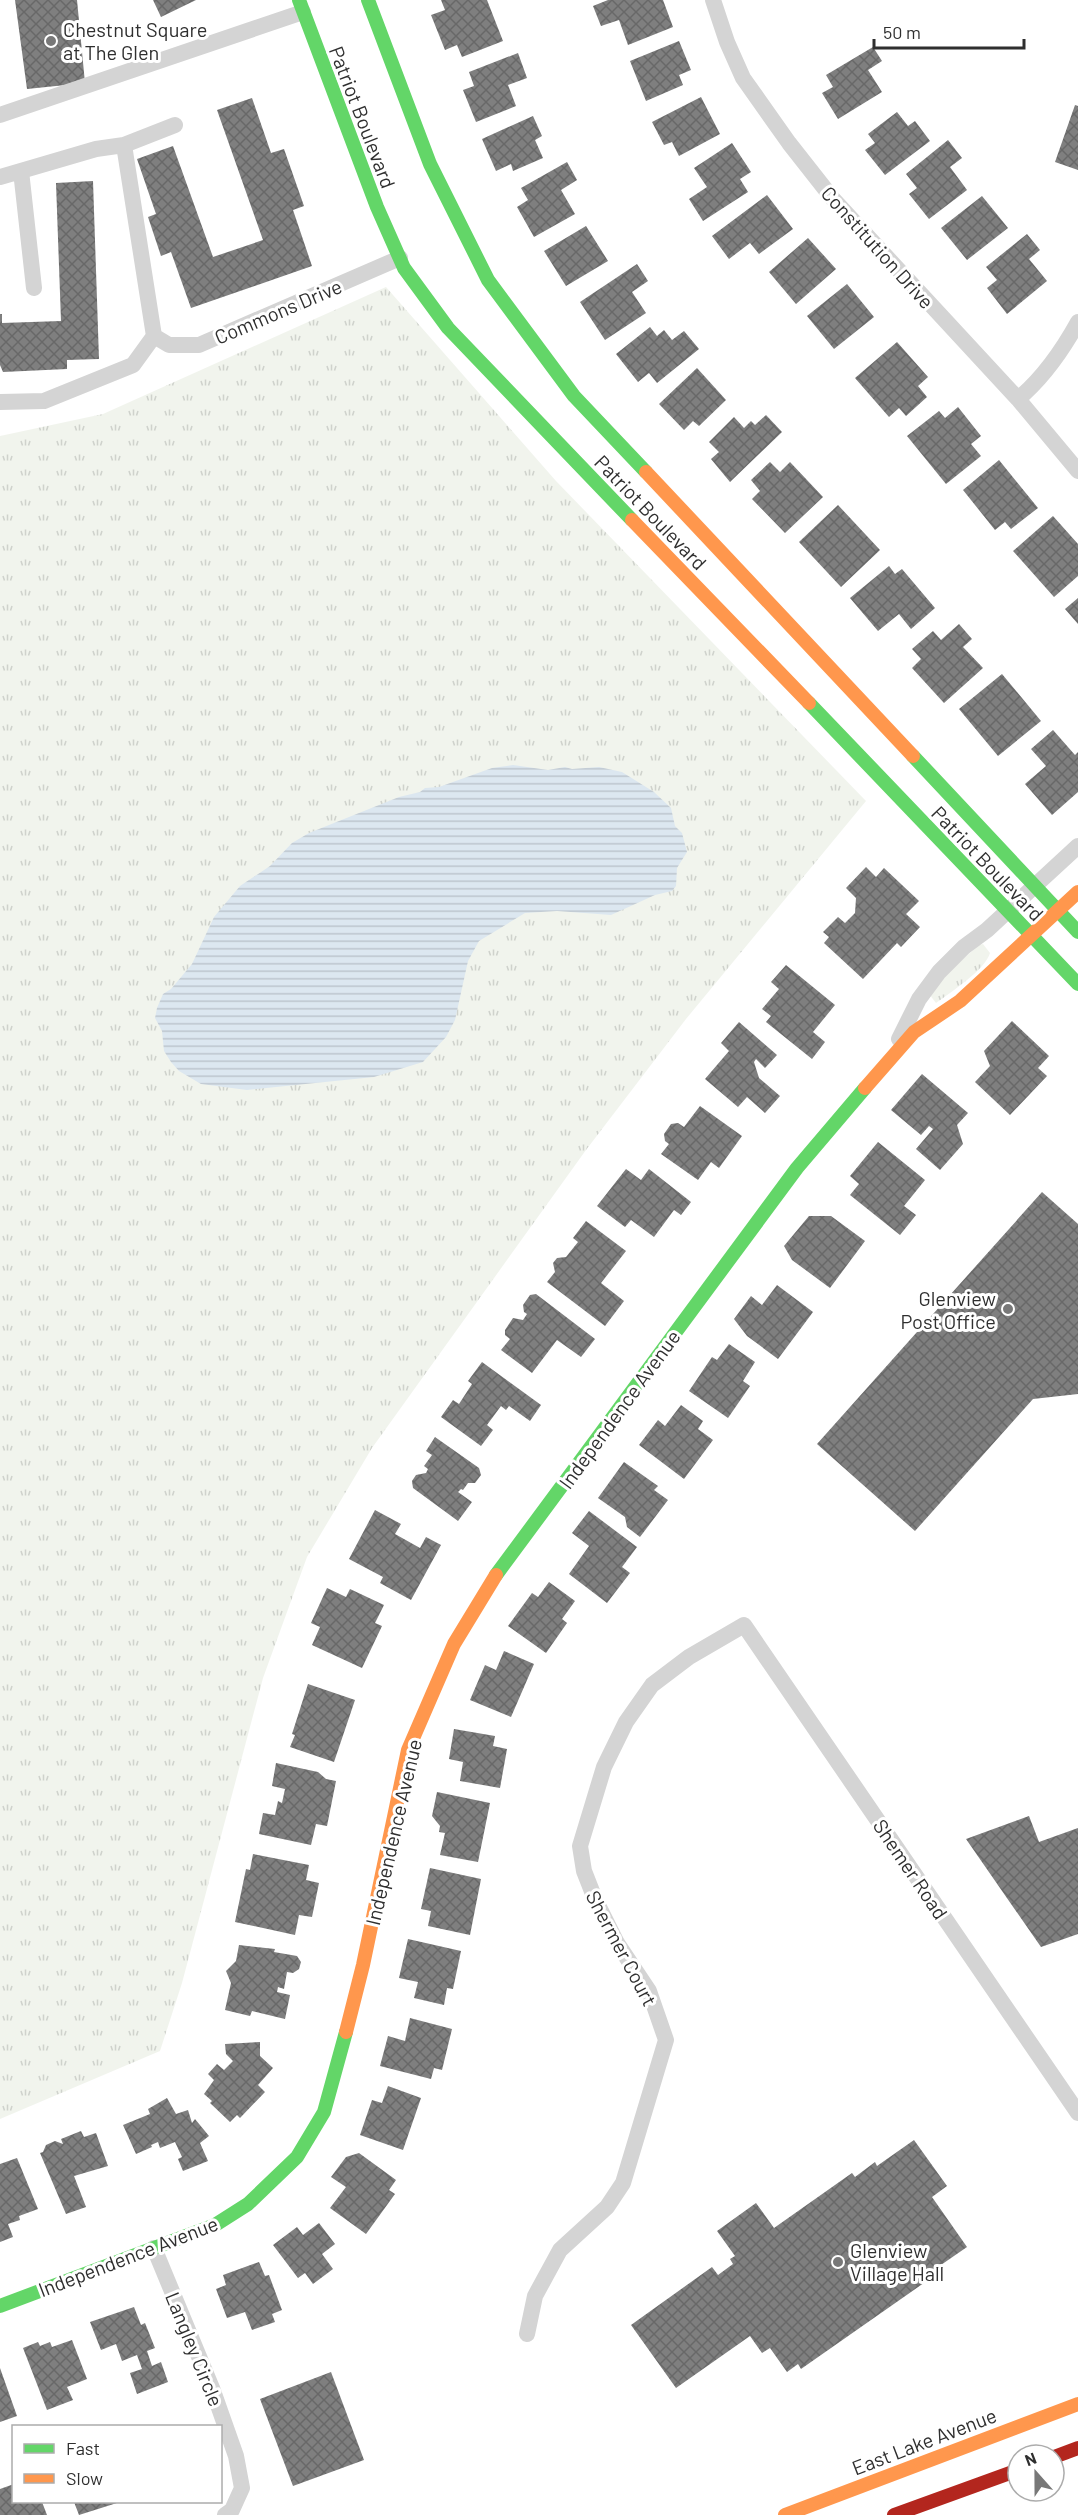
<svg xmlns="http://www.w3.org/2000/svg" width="1078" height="2515" viewBox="0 0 1078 2515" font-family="Barlow,sans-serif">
<defs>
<pattern id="grass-tufts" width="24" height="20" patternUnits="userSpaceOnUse" patternTransform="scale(1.5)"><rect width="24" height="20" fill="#f1f4ed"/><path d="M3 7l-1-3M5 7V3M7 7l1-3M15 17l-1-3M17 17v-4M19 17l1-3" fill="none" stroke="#cfd2cc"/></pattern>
<pattern id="water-rules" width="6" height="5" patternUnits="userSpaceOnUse" patternTransform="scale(1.5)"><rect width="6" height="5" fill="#dce7f0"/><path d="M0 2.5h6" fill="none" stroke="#bdc6ce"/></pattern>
<pattern id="building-cross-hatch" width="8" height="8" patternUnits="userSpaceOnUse" patternTransform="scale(1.5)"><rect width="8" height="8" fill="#7f7f7f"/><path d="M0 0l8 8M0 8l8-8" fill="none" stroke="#686868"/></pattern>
</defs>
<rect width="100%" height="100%" fill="#fff"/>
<path fill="url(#grass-tufts)" d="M 386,287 L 556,481 L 866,801 L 686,1019 L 586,1150 L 372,1448 L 307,1557 L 263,1678 L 182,1983 L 160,2051 L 0,2119 L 0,436 L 103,414 Z
M 983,944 L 990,953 C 985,970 951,992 936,1003 L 929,994 L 939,980 L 979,945 Z"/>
<path fill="url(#water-rules)" d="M 513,765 L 548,770 L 565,767 L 572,769 L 599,767 L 622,772 L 654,792 L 671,808 L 675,826 L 682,833 L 687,852 L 677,868 L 676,886 L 672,891 L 655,895 L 611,915 L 557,911 L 525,913 L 479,941 L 468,961 L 455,1020 L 446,1037 L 423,1062 L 374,1077 L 247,1090 L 201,1084 L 179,1071 L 171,1062 L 164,1051 L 162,1031 L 155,1018 L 157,1008 L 163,994 L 171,989 L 192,964 L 214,917 L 240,886 L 270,866 L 292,843 L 309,833 L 399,797 L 420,792 L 425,788 L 439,787 L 492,768 Z"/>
<path fill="url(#building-cross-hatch)" d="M 15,0 L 77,0 L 85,83 L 27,89 Z
M 153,0 L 196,0 L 161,17 Z
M 441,0 L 487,0 L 503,41 L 462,57 L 457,45 L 445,50 L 431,15 L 445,10 Z
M 608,0 L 663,0 L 673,27 L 628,45 L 619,20 L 601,26 L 593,6 Z
M 679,41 L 691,70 L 679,75 L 683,85 L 646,101 L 630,61 Z
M 873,47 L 882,61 L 868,70 L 882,92 L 838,119 L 822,93 L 833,87 L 826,75 Z
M 518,53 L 527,78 L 508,85 L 516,106 L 476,122 L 463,90 L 474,86 L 469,72 Z
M 701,97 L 720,134 L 679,156 L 672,142 L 664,145 L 652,122 Z
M 252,98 L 271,153 L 284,149 L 304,206 L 293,210 L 312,266 L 191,308 L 171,252 L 161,256 L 148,217 L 156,214 L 137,159 L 173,146 L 213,257 L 263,240 L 217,110 Z
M 1075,105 L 1078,106 L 1078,170 L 1055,162 Z
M 897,112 L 908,126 L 915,121 L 930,141 L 885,175 L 865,150 L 875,143 L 868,134 Z
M 533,116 L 542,136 L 535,140 L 543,158 L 513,171 L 511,164 L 496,171 L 482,139 Z
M 948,140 L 962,158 L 950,167 L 967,190 L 929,219 L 909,194 L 917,188 L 906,174 Z
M 732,143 L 751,172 L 740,179 L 748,192 L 703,221 L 689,199 L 707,187 L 694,168 Z
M 567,162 L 577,180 L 561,190 L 575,214 L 534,237 L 517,207 L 528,200 L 521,188 Z
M 93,181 L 99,359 L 67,360 L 67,369 L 3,372 L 0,365 L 0,314 L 2,314 L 2,323 L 61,321 L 56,183 Z
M 767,195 L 793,229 L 759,254 L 750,243 L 729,259 L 712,236 Z
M 982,196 L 1008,228 L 967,260 L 941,228 Z
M 586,226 L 608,261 L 566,286 L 544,251 Z
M 1027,234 L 1040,250 L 1029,259 L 1047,281 L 1007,314 L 987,288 L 997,280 L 986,267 Z
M 808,238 L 836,269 L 796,304 L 769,272 Z
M 637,264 L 648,281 L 632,292 L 646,313 L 605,340 L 580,302 Z
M 847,284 L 874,317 L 834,349 L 807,316 Z
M 650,327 L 657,336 L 664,330 L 672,340 L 684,331 L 699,349 L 657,383 L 649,373 L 638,382 L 616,354 Z
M 897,342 L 928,377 L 918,386 L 927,397 L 906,416 L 899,408 L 889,417 L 855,378 Z
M 697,368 L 726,400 L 699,426 L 693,421 L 684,430 L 659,404 Z
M 958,407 L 981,436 L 971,444 L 981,456 L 946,484 L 907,436 L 939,411 L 945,418 Z
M 766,415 L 782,432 L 730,482 L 711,459 L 719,452 L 709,442 L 734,417 L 744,428 L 751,421 L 755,425 Z
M 999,460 L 1038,508 L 1011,529 L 1005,522 L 995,530 L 963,490 Z
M 770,462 L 780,472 L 790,462 L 823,497 L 785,533 L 752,499 L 760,491 L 751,480 Z
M 838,505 L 880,550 L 841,587 L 799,542 Z
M 1053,516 L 1078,544 L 1078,576 L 1054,597 L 1013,551 Z
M 889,566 L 895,574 L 902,569 L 935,608 L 911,629 L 899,614 L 878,631 L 850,598 Z
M 1078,598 L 1078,624 L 1065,609 Z
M 959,624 L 972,639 L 963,647 L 983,668 L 944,703 L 912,668 L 921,659 L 912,649 L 933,631 L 941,640 Z
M 1002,674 L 1041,721 L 998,756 L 959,709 Z
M 1053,730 L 1075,755 L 1078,752 L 1078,792 L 1052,815 L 1025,784 L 1046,766 L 1031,749 Z
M 866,867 L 876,877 L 884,868 L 919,901 L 906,914 L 920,927 L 901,947 L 897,943 L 863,979 L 824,943 L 829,937 L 823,932 L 838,917 L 845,923 L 855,913 L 856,898 L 846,888 Z
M 786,965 L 835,1005 L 813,1032 L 825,1042 L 812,1059 L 766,1022 L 771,1016 L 762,1009 L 779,989 L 771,982 Z
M 1012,1021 L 1049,1056 L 1038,1068 L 1047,1076 L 1010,1115 L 975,1082 L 990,1066 L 984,1051 Z
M 739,1022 L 777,1055 L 765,1068 L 756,1059 L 754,1062 L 759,1078 L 780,1096 L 765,1113 L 747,1097 L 738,1107 L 705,1079 L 729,1051 L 721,1043 Z
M 922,1074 L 968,1113 L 957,1125 L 963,1144 L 940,1170 L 916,1149 L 933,1129 L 929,1126 L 921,1135 L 891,1110 Z
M 700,1106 L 742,1136 L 719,1168 L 711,1162 L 698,1180 L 661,1154 L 669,1144 L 665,1141 L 664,1134 L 671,1124 L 678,1123 L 684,1127 Z
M 878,1142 L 925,1180 L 904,1206 L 916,1215 L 900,1235 L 850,1195 L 859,1184 L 850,1176 Z
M 626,1169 L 641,1180 L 649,1169 L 691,1202 L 681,1215 L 674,1210 L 654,1237 L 631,1220 L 625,1227 L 597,1206 Z
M 1042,1192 L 1078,1224 L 1078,1394 L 1033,1399 L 915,1531 L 817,1444 Z
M 809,1216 L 831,1216 L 865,1241 L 830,1288 L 792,1260 L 784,1246 Z
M 586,1221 L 626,1251 L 601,1283 L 624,1301 L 605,1326 L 547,1282 L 555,1272 L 553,1263 L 557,1258 L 566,1257 L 578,1242 L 573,1238 Z
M 777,1285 L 813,1312 L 778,1359 L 747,1336 L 734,1319 L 751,1296 L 762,1305 Z
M 536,1294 L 595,1339 L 581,1357 L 557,1340 L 532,1373 L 501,1350 L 510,1339 L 505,1335 L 505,1330 L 513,1318 L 523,1320 L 527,1314 L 524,1312 L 523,1305 L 530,1295 Z
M 729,1344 L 755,1362 L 743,1381 L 750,1386 L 728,1418 L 689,1391 L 712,1357 L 717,1360 Z
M 482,1362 L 541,1405 L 530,1421 L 509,1406 L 506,1410 L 501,1406 L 487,1425 L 493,1430 L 481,1446 L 441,1417 L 453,1400 L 459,1404 L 472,1384 L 468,1381 Z
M 681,1405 L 703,1421 L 698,1429 L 713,1440 L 684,1479 L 639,1445 L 658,1420 L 665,1426 Z
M 435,1437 L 479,1468 L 481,1475 L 475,1483 L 468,1483 L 463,1490 L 461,1489 L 458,1492 L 472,1502 L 458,1521 L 413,1488 L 412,1481 L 416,1475 L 426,1473 L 428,1469 L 424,1466 L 432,1455 L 426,1451 Z
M 624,1462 L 658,1486 L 654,1490 L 668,1500 L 640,1537 L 627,1527 L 625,1517 L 598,1498 Z
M 375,1510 L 401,1524 L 395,1534 L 420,1548 L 426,1537 L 441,1545 L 411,1600 L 380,1583 L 383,1577 L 349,1559 Z
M 589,1511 L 637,1547 L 622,1567 L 630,1573 L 607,1603 L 569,1574 L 589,1546 L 572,1533 Z
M 549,1582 L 575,1601 L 562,1619 L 567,1623 L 546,1653 L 508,1626 L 532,1593 L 538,1597 Z
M 327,1588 L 346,1597 L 350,1589 L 384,1605 L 375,1623 L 382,1626 L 362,1668 L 312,1645 L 320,1627 L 311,1623 Z
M 504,1651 L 534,1664 L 511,1717 L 470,1700 L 485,1665 L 496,1670 Z
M 308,1684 L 355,1700 L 334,1762 L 290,1747 L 295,1735 L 292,1734 Z
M 454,1729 L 495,1736 L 493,1746 L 507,1749 L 500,1788 L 460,1781 L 463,1762 L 449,1759 Z
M 276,1763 L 318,1772 L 326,1779 L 336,1781 L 327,1826 L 316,1824 L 311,1845 L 259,1834 L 263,1813 L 275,1815 L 278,1801 L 282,1803 L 285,1789 L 272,1786 Z
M 437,1792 L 490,1803 L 478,1862 L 440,1855 L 445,1833 L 439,1832 L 440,1826 L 432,1816 Z
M 1029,1816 L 1039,1842 L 1078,1828 L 1078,1934 L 1041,1947 L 966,1839 Z
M 253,1854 L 309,1865 L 306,1880 L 319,1883 L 312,1917 L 299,1915 L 295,1935 L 235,1922 L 246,1869 L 250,1870 Z
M 430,1868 L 481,1879 L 470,1935 L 428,1926 L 431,1911 L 421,1909 Z
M 408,1939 L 461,1951 L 453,1989 L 447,1988 L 444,2005 L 414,1998 L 418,1982 L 399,1978 Z
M 239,1945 L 275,1949 L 274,1952 L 297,1956 L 301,1962 L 299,1969 L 293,1973 L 287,1972 L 284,1989 L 278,1987 L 277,1992 L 290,1995 L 285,2019 L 252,2011 L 250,2016 L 225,2010 L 231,1983 L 226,1971 L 236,1961 Z
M 410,2018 L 452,2029 L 442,2070 L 434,2068 L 431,2079 L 380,2066 L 388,2036 L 405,2041 Z
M 260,2042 L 260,2056 L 273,2068 L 258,2085 L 265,2092 L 240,2118 L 237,2115 L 230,2122 L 210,2103 L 212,2101 L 204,2094 L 214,2080 L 208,2074 L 217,2064 L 224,2070 L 233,2061 L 226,2054 L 225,2044 Z
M 388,2086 L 421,2098 L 403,2150 L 360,2135 L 372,2100 L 382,2103 Z
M 167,2098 L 176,2114 L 188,2110 L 192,2123 L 195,2119 L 209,2136 L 200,2143 L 208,2161 L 183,2171 L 178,2159 L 182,2157 L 175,2142 L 160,2148 L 158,2142 L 151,2145 L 152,2147 L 136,2154 L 123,2125 L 150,2114 L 148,2109 Z
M 81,2131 L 84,2137 L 96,2133 L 108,2166 L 74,2176 L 86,2207 L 66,2214 L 40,2153 L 43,2152 L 46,2145 L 55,2141 L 63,2144 L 61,2139 Z
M 914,2140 L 947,2186 L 932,2197 L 967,2247 L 938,2267 L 941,2271 L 801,2369 L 798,2364 L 787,2372 L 770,2348 L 762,2353 L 750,2336 L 676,2388 L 631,2325 L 712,2267 L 718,2275 L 733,2264 L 730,2259 L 735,2256 L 717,2231 L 756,2203 L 774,2228 L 852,2173 L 855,2177 L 875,2162 L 877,2166 Z
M 359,2153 L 396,2180 L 389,2190 L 395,2194 L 366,2234 L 330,2208 L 346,2187 L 331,2177 L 346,2157 Z
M 17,2158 L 38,2209 L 19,2216 L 20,2220 L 8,2224 L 13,2237 L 0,2242 L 0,2164 Z
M 319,2223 L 335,2244 L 322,2254 L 333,2269 L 313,2284 L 305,2273 L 298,2278 L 273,2245 L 297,2227 L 303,2235 Z
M 259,2262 L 265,2276 L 269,2275 L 282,2310 L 272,2314 L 275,2322 L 252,2330 L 245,2312 L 227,2318 L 216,2289 L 226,2285 L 223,2275 Z
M 134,2307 L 141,2325 L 145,2323 L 155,2348 L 147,2351 L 152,2366 L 161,2362 L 168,2382 L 137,2394 L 130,2373 L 142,2369 L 137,2355 L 122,2361 L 116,2344 L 101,2350 L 90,2322 Z
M 72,2340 L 87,2379 L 67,2387 L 73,2400 L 47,2410 L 23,2348 L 38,2342 L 40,2346 L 50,2342 L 52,2347 Z
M 0,2368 L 17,2416 L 0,2422 Z
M 331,2372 L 364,2460 L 293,2486 L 260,2399 Z
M 14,2484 L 14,2502 L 42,2502 L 47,2515 L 0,2515 L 0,2489 Z
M 74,2502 L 120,2502 L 79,2515 Z"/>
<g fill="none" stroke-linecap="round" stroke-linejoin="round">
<path stroke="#d4d4d4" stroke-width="16" d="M 713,0 L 727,42 L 743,78 L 789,143 L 833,199 L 1018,399 L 1078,471
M 0,115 L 303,12
M 21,171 L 34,288
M 0,177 L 96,149 L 124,145 L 175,125
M 154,336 L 169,345 L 199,345 L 400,258
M 1018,399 C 1043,378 1062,351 1078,322
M 0,402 L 44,401 L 133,365 L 154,336 L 124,145
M 899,1039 L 919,999 L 939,972 L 964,947 L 987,930 L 1078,846
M 154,2248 L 212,2388 L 236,2456 L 242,2488 L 232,2510 L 225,2515
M 527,2334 L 535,2296 L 560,2250 L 607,2207 L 623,2183 L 666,2040 L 649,1991 L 617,1943 L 595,1899 L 584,1871 L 580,1846 L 604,1767 L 626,1722 L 652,1685 L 689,1657 L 744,1625 L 1078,2113"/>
<path stroke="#63d668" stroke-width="14" d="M 299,0 L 377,207 L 404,268 L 448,328 L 632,520
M 368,0 L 430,164 L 488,280 L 574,396 L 646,472
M 809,703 L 1078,984
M 913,756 L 1078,932
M 496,1575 L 797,1168 L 865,1088
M 0,2306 L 215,2225 L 248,2204 L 297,2157 L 324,2112 L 346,2032"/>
<path stroke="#ff974d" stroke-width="14" d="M 646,472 L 913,756
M 632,520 L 809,703
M 865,1088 L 914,1032 L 960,1001 L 1078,892
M 346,2032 L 363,1965 L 408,1750 L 454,1644 L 496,1575
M 785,2515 L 1078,2404"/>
<path stroke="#b3261e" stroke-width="14" d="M 1054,2457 L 1078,2448
M 894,2515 L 1018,2470"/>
</g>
<g fill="#787878" stroke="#fff" stroke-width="2">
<circle cx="51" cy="41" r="6"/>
<circle cx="1008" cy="1309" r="6"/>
<circle cx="838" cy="2262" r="6"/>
</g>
<g text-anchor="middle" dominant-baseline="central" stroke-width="6" stroke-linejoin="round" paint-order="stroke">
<g font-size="20" fill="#2f2f2f" stroke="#fff" text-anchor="start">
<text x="63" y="29">Chestnut Square<tspan x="63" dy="23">at The Glen</tspan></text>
<text x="996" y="1298" text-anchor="end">Glenview<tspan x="996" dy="23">Post Office</tspan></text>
<text x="850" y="2250">Glenview<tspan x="850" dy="23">Village Hall</tspan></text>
</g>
<g font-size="20" fill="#2f2f2f" stroke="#fff">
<text transform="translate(363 117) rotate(69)">Patriot Boulevard</text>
<text transform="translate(878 247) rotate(48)">Constitution Drive</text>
<text transform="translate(278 311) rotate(-23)">Commons Drive</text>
<text transform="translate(651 512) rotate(46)">Patriot Boulevard</text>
<text transform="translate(988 863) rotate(46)">Patriot Boulevard</text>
<text transform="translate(619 1409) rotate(-54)">Independence Avenue</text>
<text transform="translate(393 1832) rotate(-77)">Independence Avenue</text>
<text transform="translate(911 1869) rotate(56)">Shemer Road</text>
<text transform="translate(622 1948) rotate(62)">Shermer Court</text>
<text transform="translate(128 2256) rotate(-21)">Independence Avenue</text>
<text transform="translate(195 2349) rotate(68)">Langley Circle</text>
<text transform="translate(924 2441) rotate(-21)">East Lake Avenue</text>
</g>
</g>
<rect x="12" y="2425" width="210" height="78" fill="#ffffff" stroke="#acacac" stroke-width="1.5"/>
<rect x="24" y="2444" width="30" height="9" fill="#63d668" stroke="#acacac" stroke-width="1.5"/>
<text x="66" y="2455" font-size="18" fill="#2f2f2f">Fast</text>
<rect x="24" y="2474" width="30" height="9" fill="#ff974d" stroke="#acacac" stroke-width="1.5"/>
<text x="66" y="2485" font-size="18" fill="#2f2f2f">Slow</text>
<g transform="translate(1036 2473) rotate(339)"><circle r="28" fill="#ffffff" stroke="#acacac" stroke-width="1.5"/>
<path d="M0-4.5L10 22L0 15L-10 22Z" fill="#787878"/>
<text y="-9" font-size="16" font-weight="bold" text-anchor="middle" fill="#2f2f2f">N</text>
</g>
<path d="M874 39v9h150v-9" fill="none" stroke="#2f2f2f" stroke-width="3"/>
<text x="883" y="39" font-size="18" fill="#2f2f2f" stroke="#ffffff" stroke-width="4.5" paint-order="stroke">50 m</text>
</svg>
